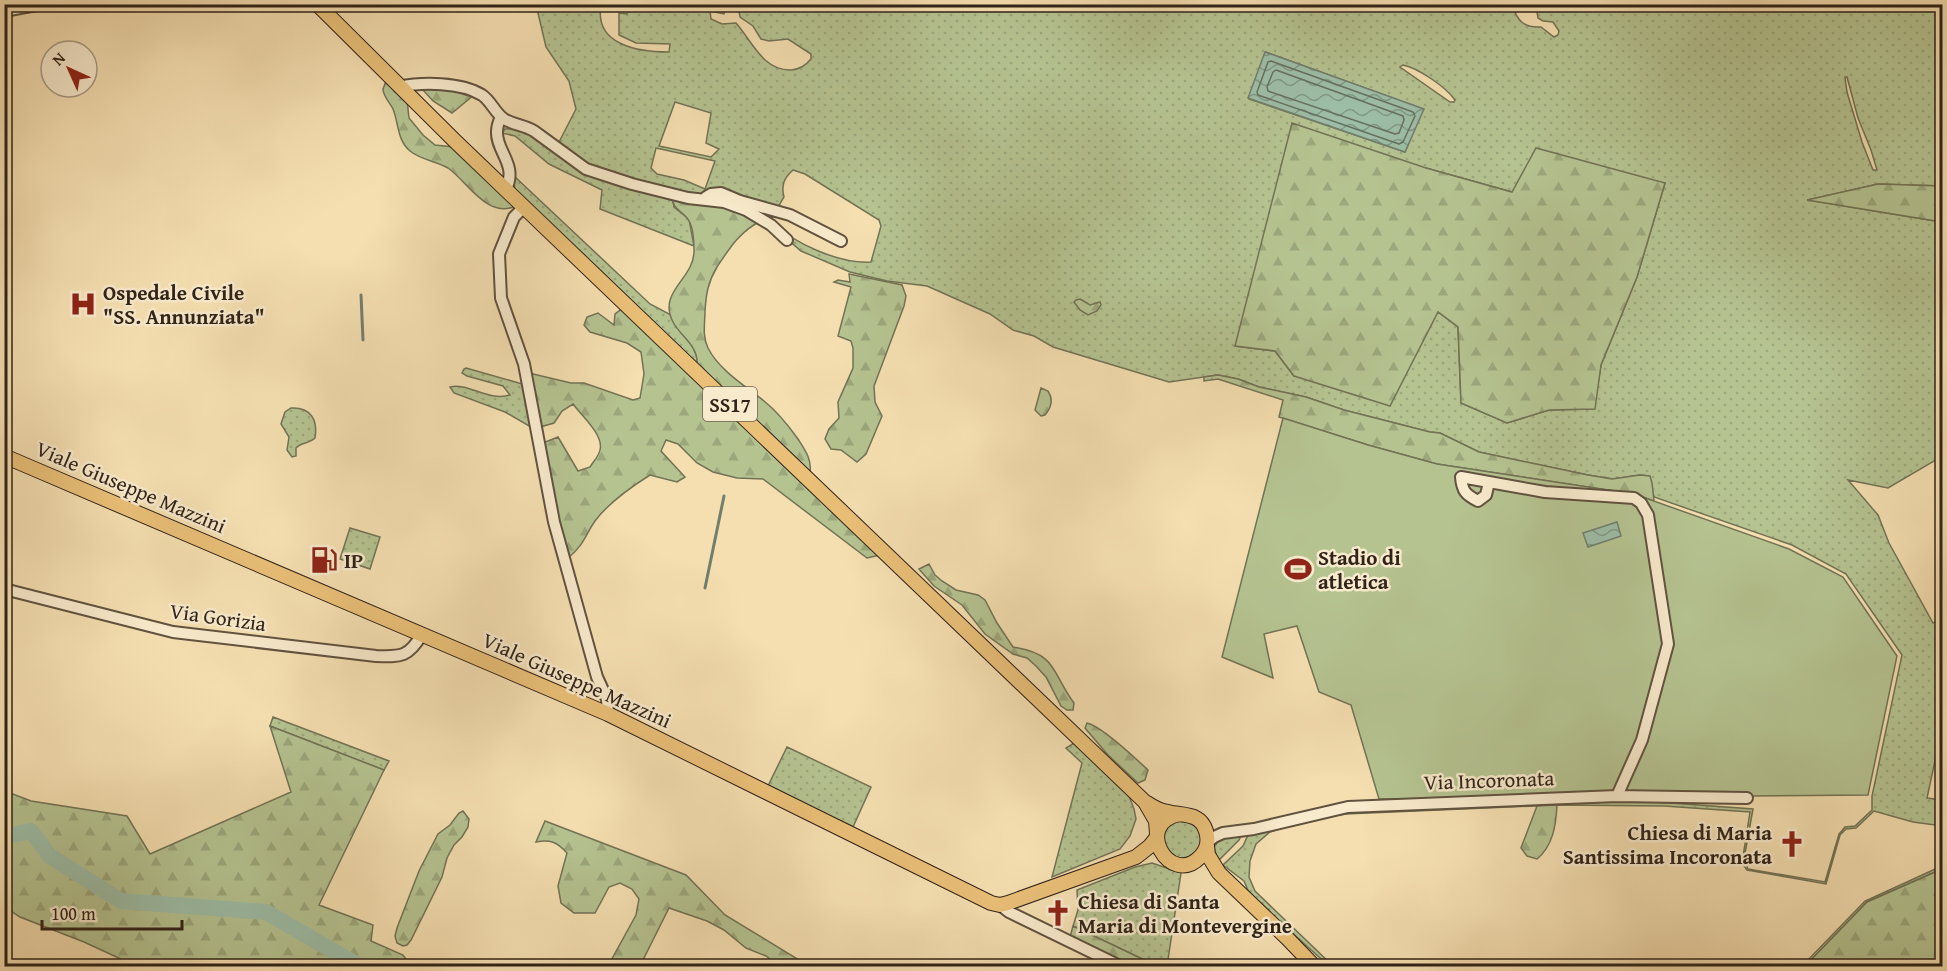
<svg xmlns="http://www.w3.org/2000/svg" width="1947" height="971" viewBox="0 0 1947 971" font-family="'Gentium Book Plus',serif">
<defs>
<pattern id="green-dots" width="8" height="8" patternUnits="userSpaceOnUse" patternTransform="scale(1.5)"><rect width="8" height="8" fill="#b5c391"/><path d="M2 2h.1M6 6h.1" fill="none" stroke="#9ca77c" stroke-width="1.8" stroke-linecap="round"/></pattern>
<pattern id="forest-firs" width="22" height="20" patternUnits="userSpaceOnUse" patternTransform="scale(1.5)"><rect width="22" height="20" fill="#b5c391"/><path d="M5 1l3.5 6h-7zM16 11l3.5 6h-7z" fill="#9ca77c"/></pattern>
<pattern id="water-waves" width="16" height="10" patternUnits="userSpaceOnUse" patternTransform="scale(1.5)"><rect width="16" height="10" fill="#9dbda6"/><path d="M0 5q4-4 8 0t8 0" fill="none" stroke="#809986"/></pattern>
</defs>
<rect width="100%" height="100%" fill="#f5dfb1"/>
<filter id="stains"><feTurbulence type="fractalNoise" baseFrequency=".00333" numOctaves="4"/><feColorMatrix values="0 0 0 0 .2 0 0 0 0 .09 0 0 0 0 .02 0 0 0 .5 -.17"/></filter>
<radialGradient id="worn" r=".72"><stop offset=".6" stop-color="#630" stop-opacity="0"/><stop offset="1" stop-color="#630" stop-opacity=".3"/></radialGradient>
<path fill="url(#green-dots)" stroke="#727355" stroke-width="1.5" fill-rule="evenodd" d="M 711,4 L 716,7 L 727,5 L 724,14 L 710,11 L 711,19 L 722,24 L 736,23 C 752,41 763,71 791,70 C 800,69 805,66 811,59 L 811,54 L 788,39 L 769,41 L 761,39 L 753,26 L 740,17 L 738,5 L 1512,4 C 1517,21 1524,28 1541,27 L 1554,37 L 1558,35 L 1559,31 L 1553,22 L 1543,21 L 1538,18 L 1537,12 L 1521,5 L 1942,5 L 1942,186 L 1878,184 L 1808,200 L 1942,222 L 1942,466 L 1939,458 L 1888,488 L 1848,480 L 1878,515 L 1889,543 L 1933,623 L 1942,619 L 1942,728 L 1927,798 L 1942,800 L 1942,826 L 1913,822 L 1874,811 L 1856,828 L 1846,829 L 1840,835 L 1826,884 L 1747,870 L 1742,863 L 1750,812 L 1664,806 L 1557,805 L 1346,814 L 1310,819 L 1270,832 L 1256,844 L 1250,861 L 1249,877 L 1255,891 L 1333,966 L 1329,966 L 1250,895 L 1244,881 L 1223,865 L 1243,846 L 1248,835 L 1310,819 L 1347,812 L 1629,800 L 1753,809 L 1744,859 L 1748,869 L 1825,882 L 1839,834 L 1845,827 L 1855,826 L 1872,810 L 1872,796 L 1902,655 L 1846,574 L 1792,545 L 1654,497 L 1649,476 L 1640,475 L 1613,479 L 1588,475 L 1479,452 L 1440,433 L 1430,432 L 1344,410 L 1306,397 L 1259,387 L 1238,379 L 1218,375 L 1169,382 L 1053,347 L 1034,336 L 1013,330 L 990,314 L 927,286 L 887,281 L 850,272 L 801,251 L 771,225 L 586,169 L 556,148 L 576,109 L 569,81 L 546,47 L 538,13 L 540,5 L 601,5 C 594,45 638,52 669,52 L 670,44 L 636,43 L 619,35 L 619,13 L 627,14 L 628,5 ZM 1266,52 L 1423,109 L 1405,152 L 1249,99 ZM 1403,65 C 1418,68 1446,87 1455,100 L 1454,102 L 1450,102 L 1400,67 ZM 1845,77 L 1847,77 L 1858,118 L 1871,150 L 1877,170 L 1873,170 L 1862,142 L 1847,92 ZM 675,102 L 711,113 L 706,143 L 719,149 L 711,157 L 659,146 ZM 656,148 L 715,161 L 705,189 L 684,180 L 657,174 L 651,168 ZM 1426,168 L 1512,192 L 1665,183 L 1637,277 L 1601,365 L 1594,409 L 1549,410 L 1507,423 L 1461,403 L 1458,327 L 1438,312 L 1294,376 L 1275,351 L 1235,346 ZM 793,170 L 805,174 L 879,220 L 881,226 L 871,262 C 838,264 794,243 770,221 L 784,197 C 781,185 784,178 793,170 Z
M 525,128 L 585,171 L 672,196 L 674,207 L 689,219 L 694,246 L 600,209 L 602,190 L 549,164 L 515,136 L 502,133 L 505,129 Z
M 513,175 L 650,304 L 671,315 C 676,334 700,344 697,365 L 515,190 Z
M 466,368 L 526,385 L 536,430 L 505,412 L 454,393 L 450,387 C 468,382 488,402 510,395 L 503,386 L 467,376 L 462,373 L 464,369 Z
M 291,408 C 311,407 318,420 315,438 C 309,444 301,442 296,448 L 296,456 L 292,457 L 287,450 L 289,437 L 281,424 L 285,412 Z
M 350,528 L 380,537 L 370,569 L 340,559 Z
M 273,717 L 389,761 L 384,770 L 270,726 Z
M 1074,743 L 1127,791 L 1134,809 L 1136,819 L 1130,836 L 1120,849 L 1052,877 L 1082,763 L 1066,748 Z
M 787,747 L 871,787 L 853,827 L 768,786 Z
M1164 839a19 19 0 1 1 38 0a19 19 0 1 1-38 0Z
M 1226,836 L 1241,836 L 1239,840 L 1218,861 L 1214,847 L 1220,839 Z
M 1152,863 L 1181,873 L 1167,966 L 1157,966 L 1073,926 L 1078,910 L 1077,890 L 1135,867 Z
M 1942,866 L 1942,869 L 1867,902 L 1810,961 L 1796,966 L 1807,961 L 1865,901 Z"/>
<path fill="url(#forest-firs)" stroke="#727355" stroke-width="1.5" d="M 387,80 L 407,100 L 409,118 L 423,135 L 435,145 L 454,147 L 516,206 C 487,219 468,182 448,168 C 436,161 421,160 410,151 C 397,140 399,124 393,109 C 390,103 383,96 383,89 C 384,86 385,83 387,80 Z
M 428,87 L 436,87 L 474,95 L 452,113 L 433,101 L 423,90 Z
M 1292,123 L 1426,168 L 1512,192 L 1536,148 L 1665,183 L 1637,277 L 1601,365 L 1595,409 L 1549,410 L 1507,423 L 1461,403 L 1458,327 L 1438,312 L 1390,406 L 1294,376 L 1275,351 L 1235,346 Z
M 1878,184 L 1942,186 L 1942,222 L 1807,200 Z
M 672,196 L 723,204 L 761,221 C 740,231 729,249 717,267 C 708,282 706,294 705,311 C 705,323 702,336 708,348 C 719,370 745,386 764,401 C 778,412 788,425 798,439 C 805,450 812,459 810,473 L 697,365 C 699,346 681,337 673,322 C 657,291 695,279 694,250 C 694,240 693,225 687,218 C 680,210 672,208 672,196 Z
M 849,274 L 902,285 L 906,296 L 904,306 L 874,386 L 875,402 L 882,416 L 866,454 L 857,462 L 841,450 L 831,449 L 825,439 L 829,429 L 839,418 L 838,402 L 853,368 L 853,348 L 851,341 L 838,336 L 851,287 L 834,282 L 838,280 L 850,282 Z
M 1080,299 L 1090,305 L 1100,302 L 1101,305 L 1097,311 L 1088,315 L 1080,310 L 1074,302 L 1076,300 Z
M 623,308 L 880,555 L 867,558 L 763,479 L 737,478 L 713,472 L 697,463 L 678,444 L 666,440 L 661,451 L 685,477 L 677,482 L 650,475 C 631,487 609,502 595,521 C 584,537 584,545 568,558 L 557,528 L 543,443 L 558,437 L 578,471 L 590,467 C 593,462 599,456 600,450 C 604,435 582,416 573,404 L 562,411 L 554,423 L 540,427 L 529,373 L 571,383 L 584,383 L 633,400 L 640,398 L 644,374 L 641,352 L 627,343 L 590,332 L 584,325 L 587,317 L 598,313 L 614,325 L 615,314 Z
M 1218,375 L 1238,379 L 1259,387 L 1306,397 L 1344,410 L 1430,432 L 1440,433 L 1479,452 L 1588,475 L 1612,479 L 1640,475 L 1650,476 L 1652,483 L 1654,501 L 1634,494 L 1437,464 L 1368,445 L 1279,417 L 1283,400 L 1218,379 L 1204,381 L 1204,377 Z
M 1041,388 L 1048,391 C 1054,400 1051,408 1045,415 L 1041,416 L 1035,410 Z
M 929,564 L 935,575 L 942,581 L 956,590 L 978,595 L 985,600 L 997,623 L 1013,647 C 1058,654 1051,672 1074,703 L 1073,710 L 1067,710 L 1061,706 L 1046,677 L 1036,666 L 1027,658 L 1013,654 L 985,634 L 962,605 L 934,586 L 919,569 Z
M 1087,723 C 1102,726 1136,759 1148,770 L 1145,780 L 1138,783 L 1108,755 L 1085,728 Z
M 270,726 L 384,770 L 319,905 L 373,925 L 371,941 L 403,955 L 411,966 L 136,966 L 84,942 L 20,917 L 5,907 L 5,791 L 31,801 L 127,816 L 150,854 L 291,792 Z
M 1557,805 C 1556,825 1553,846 1537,859 L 1527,856 L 1521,848 L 1537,806 Z
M 463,811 L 469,819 L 468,827 L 462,837 L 454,845 L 447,858 L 442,877 L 411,940 L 407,945 L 403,946 L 397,943 L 395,936 L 397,928 L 419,871 L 438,834 L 450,825 L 459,813 Z
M 545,821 L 686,875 L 725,915 L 804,963 L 806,966 L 779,966 L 766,956 L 746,948 L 724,930 L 707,921 L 669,908 L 640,966 L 608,966 L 636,915 L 639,899 L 632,889 L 620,883 L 609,887 L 595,913 L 574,913 L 561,903 L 558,886 L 567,853 C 557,842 550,839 536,842 Z
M 1942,869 L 1942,966 L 1800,966 L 1810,961 L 1867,902 Z
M 1073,926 L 1157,966 L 1131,966 L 1070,937 Z"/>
<path fill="#b5c391" stroke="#727355" stroke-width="1.5" d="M 1283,418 L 1368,445 L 1437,464 L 1634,494 L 1789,549 L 1843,577 L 1897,656 L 1868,795 L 1379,799 L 1351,705 L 1319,692 L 1297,626 L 1264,634 L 1273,678 L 1222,657 Z"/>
<path fill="url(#water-waves)" stroke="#717f6e" stroke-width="1.5" d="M 1265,52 L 1424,109 L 1405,152 L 1248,98 Z
M 1617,522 L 1621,536 L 1588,547 L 1583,533 Z"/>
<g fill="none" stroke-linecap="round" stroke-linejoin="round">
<path stroke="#667060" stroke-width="1.5" d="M 1271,61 L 1413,112 L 1415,116 L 1403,142 L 1399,144 L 1258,95 L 1257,92 L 1268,62 Z
M 1276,70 L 1403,116 L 1404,120 L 1399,133 L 1395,134 L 1268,91 L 1267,87 L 1273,72 Z"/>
<path stroke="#717f6e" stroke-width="3" d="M 361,295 L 363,340
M 705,588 L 724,496"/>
<path stroke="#9dbda6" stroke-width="16" d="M 4,837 L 31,831 L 50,856 L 121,901 L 266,912 L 359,966"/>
<defs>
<path id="minor" d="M 4,11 L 42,4
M 399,87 C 422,82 461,82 482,95 C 491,101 495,113 504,119 C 514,125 524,125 534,131 L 586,169 L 632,184 L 688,198 L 724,202 L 746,210 L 771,225 L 787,240
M 501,117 C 499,121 497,127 497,132 C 496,151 518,165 506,189
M 706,197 L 711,194 L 721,193 L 740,201 L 790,215 L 841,241
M 524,207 L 514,217 L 499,254 L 501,298 L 524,364 L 554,522 L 597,677 L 607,699 L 608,714
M 1489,482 L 1486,495 L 1478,501 C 1466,495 1462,491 1461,477 L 1545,492 L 1634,498 L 1641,503 L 1648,515 L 1668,644 L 1642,740 L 1617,796
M 4,589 L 173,632 L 376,656 C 401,657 409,657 422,634
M 1207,843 L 1214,837 L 1223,833 L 1254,829 L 1348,807 L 1617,796 L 1747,798
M 1000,905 L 1009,912 L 1120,966"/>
<path id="major" d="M 317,4 L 455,141 L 1145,802 L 1156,821 L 1157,834
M 4,456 L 608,714 L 991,903 L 1000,905 L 1008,903 L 1136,857 L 1150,846 L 1157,837
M 1147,803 C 1153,807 1160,811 1168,812 C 1183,816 1200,812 1206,831 C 1209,840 1207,850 1200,857 C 1170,888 1132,823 1180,814
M 1207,846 L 1208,855 L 1219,873 L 1287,938 L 1314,966"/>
</defs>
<use href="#minor" stroke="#61523f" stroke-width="14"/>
<use href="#major" stroke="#302319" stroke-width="16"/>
<use href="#minor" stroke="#f8eacc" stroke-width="10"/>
<use href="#major" stroke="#eac078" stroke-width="14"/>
</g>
<defs>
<symbol id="hospital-bare" viewBox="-9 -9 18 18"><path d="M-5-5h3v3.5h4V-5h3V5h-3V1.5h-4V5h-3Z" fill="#8f2418" stroke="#f8eacc" stroke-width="2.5" paint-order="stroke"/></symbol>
<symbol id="fuel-bare" viewBox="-9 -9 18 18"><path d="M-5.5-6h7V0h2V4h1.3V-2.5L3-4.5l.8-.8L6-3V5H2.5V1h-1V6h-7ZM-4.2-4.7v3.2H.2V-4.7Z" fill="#8f2418" stroke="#f8eacc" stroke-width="2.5" paint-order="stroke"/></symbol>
<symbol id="stadium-bare" viewBox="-9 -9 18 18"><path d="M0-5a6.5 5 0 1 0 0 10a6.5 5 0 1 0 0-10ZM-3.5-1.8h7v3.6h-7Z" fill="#8f2418" stroke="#f8eacc" stroke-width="2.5" paint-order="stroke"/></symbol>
<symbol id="church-bare" viewBox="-9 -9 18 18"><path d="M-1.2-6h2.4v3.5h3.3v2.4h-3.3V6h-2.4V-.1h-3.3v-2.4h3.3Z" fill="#8f2418" stroke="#f8eacc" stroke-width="2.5" paint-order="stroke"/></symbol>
</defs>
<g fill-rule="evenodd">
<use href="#hospital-bare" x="64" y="285" width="38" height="38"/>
<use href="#fuel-bare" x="305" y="541" width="38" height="38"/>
<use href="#stadium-bare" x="1279" y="550" width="38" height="38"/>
<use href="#church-bare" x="1773" y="825" width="38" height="38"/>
<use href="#church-bare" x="1039" y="894" width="38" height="38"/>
</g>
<g text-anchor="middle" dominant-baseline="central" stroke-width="5" stroke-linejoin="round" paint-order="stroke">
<rect fill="#f8eacc" stroke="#6c5f4f" stroke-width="1.5" x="703" y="387" width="54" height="34" rx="4.5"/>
<g font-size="20" font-weight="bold" fill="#302319">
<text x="730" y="404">SS17</text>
</g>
<g font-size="21" font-weight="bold" fill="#302319" stroke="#f8eacc" text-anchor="start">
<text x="103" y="292">Ospedale Civile<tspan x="103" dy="24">"SS. Annunziata"</tspan></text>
<text x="1318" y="557">Stadio di<tspan x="1318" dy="24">atletica</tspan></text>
<text x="344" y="560">IP</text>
<text x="1772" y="832" text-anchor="end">Chiesa di Maria<tspan x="1772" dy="24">Santissima Incoronata</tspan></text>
<text x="1078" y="901">Chiesa di Santa<tspan x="1078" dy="24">Maria di Montevergine</tspan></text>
</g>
<g font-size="21" fill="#302319" stroke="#f8eacc">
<text transform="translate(131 487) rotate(23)">Viale Giuseppe Mazzini</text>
<text transform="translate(218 617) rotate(8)">Via Gorizia</text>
<text transform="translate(577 680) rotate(24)">Viale Giuseppe Mazzini</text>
<text transform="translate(1489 780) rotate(-2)">Via Incoronata</text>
</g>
</g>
<rect width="1947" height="971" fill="none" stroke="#f5dfb1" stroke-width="24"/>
<rect x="6" y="6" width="1935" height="959" fill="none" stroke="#302319" stroke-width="3"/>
<rect x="12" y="12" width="1923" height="947" fill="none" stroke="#302319" stroke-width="1.5"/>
<g transform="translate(69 69) rotate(315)"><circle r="28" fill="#f8eacc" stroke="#a89a84" stroke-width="1.5"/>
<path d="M0-4.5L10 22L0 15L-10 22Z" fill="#8f2418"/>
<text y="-9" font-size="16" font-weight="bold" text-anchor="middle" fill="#302319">N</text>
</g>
<path d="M42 920v9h140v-9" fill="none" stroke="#302319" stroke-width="3"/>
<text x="51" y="920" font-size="18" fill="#302319" stroke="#f8eacc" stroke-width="4.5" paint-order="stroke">100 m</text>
<rect width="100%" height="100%" filter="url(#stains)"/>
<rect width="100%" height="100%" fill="url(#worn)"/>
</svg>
